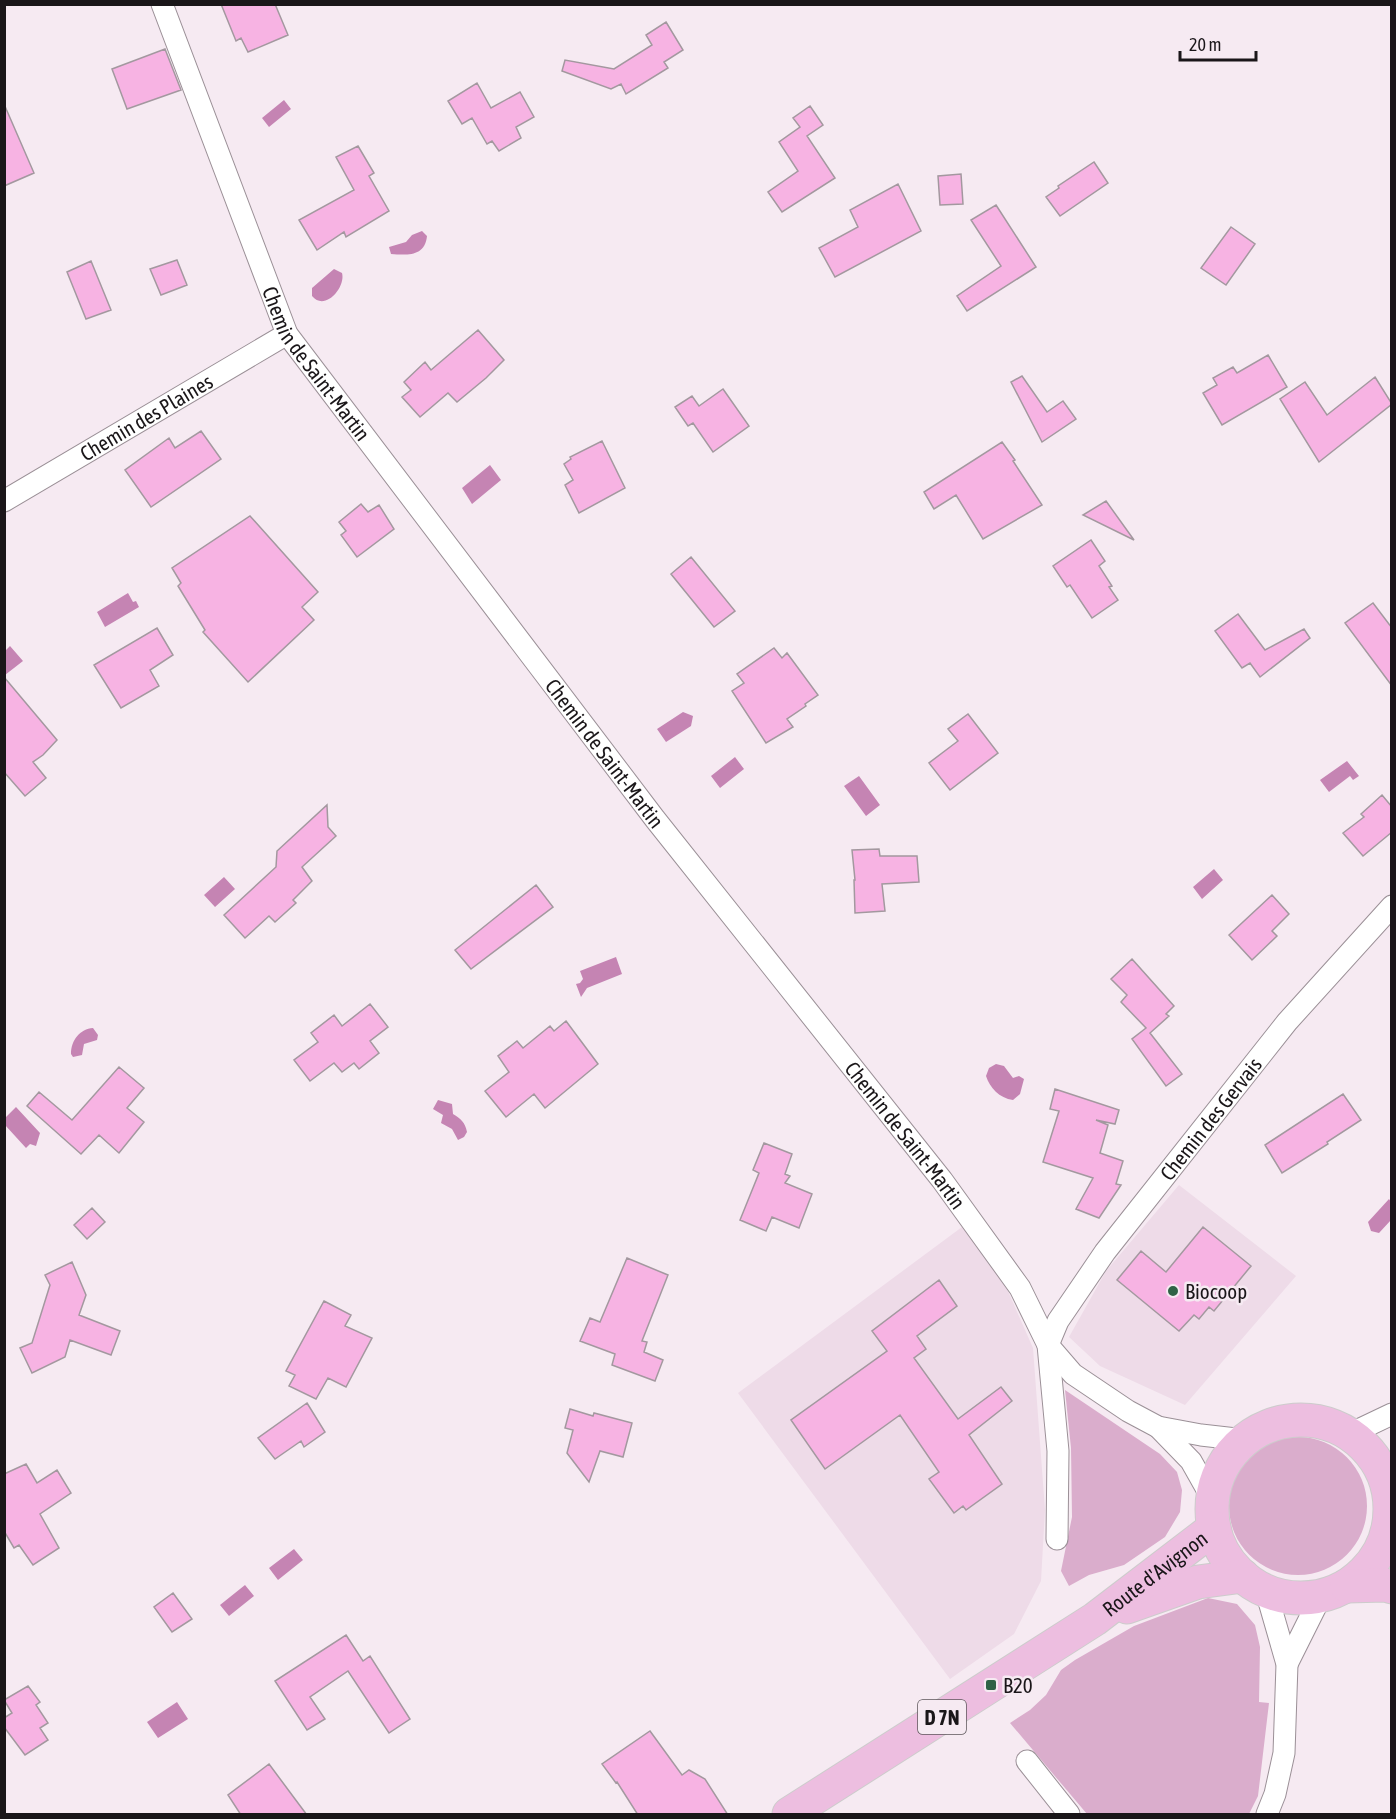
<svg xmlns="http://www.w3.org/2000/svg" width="1396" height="1819" viewBox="0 0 1396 1819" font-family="'Asap Condensed',sans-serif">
<rect width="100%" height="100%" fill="#f6eaf2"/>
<path fill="#eedbe8" d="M 1179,1185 L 1296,1276 L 1185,1405 L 1100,1366 L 1069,1337 L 1106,1271 Z
M 962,1227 L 1007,1289 L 1033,1348 L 1045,1510 L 1041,1581 L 1014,1634 L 950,1679 L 738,1393 Z"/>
<path fill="#daadcc" d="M 1065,1390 L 1160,1454 L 1177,1472 L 1182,1490 L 1180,1512 L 1165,1537 L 1124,1565 L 1089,1575 L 1069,1586 L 1061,1571 L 1072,1517 L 1071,1448 Z
M1229 1506a69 69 0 1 1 138 0a69 69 0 1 1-138 0Z
M 1208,1598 L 1237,1604 L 1255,1625 L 1260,1647 L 1259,1702 L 1269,1703 L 1258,1796 L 1249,1814 L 1087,1814 L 1010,1723 L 1030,1710 L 1046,1695 L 1061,1670 L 1075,1660 L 1134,1626 Z"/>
<path fill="#c584b3" d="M 284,100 L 291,109 L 269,127 L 262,118 Z
M 422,231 L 427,236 C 425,257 407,255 391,254 L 389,247 L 406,242 L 412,235 Z
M 334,269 L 342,273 C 346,287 325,312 312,296 L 312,288 Z
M 490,465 L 501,480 L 472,504 L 462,488 Z
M 128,593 L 133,602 L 136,601 L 139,607 L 105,627 L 97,612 Z
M 10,646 L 23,661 L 5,675 L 5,651 Z
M 683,712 L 693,716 L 691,726 L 666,742 L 657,729 Z
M 735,757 L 744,769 L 720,788 L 711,776 Z
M 1347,761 L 1359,776 L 1353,780 L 1350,776 L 1329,792 L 1320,780 Z
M 859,776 L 880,805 L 866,816 L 844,786 Z
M 1214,869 L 1223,880 L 1202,899 L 1193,887 Z
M 224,877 L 235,889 L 215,907 L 204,895 Z
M 616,957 L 622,974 L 587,988 L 581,997 L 576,984 L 580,983 L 583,979 L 580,971 Z
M 93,1028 L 98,1035 L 97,1040 L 84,1044 L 82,1055 L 73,1057 L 71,1054 C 71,1040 80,1029 93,1028 Z
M 996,1064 L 1004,1066 L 1013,1078 L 1019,1076 L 1024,1079 L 1020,1094 L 1013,1100 C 999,1098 990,1088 986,1076 L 989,1068 Z
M 438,1100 L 452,1104 L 453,1114 C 461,1119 465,1122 467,1132 L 464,1137 L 458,1140 L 452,1129 L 441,1123 L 443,1115 L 433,1109 Z
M 16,1107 L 40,1133 L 36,1146 L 30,1144 L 26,1148 L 5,1125 L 5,1118 Z
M 1389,1199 L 1391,1202 L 1391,1220 L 1379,1233 L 1371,1231 L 1368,1222 Z
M 294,1549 L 303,1560 L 278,1580 L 269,1568 Z
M 245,1585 L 254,1596 L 229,1616 L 220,1605 Z
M 177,1702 L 188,1719 L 158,1738 L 147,1722 Z"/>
<path fill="#f7b3e3" stroke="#a3989f" stroke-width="1.5" d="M 221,4 L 275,4 L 288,35 L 248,52 L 241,38 L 236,41 Z
M 666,22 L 683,50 L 664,62 L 668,68 L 626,94 L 621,84 L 611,89 L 562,71 L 565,60 L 614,69 L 652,45 L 646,35 Z
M 165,49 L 181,90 L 127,109 L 112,69 Z
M 477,83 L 491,108 L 520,92 L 534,117 L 516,127 L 521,138 L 499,151 L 492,141 L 487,144 L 472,118 L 462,124 L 448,101 Z
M 4,104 L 34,173 L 4,186 Z
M 810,106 L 823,125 L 807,136 L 835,178 L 782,212 L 768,192 L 798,171 L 779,142 L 800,127 L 793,118 Z
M 358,146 L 374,173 L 369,176 L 389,211 L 346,237 L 344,232 L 317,250 L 299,220 L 354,190 L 336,157 Z
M 1094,162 L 1108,183 L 1060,216 L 1046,197 L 1059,188 L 1058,186 Z
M 961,174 L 963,204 L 940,205 L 938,176 Z
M 898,184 L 921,231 L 835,277 L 819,248 L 858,227 L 850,210 Z
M 996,205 L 1036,267 L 967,311 L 957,296 L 1001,266 L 971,220 Z
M 1231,227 L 1255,244 L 1226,285 L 1201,268 Z
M 177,260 L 187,285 L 161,295 L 150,269 Z
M 91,261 L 111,310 L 86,319 L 67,272 Z
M 478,330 L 504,360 L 486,378 L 457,402 L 448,393 L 420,417 L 402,397 L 411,390 L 404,382 L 425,362 L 431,370 Z
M 1268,355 L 1287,387 L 1222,425 L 1203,393 L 1217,385 L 1213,378 L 1233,367 L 1237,373 Z
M 1022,376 L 1047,412 L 1063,401 L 1076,419 L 1042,442 L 1011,382 Z
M 1375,377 L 1392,404 L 1319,462 L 1280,399 L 1305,382 L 1327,415 Z
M 723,389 L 749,426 L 713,452 L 693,423 L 688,426 L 675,407 L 692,396 L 699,406 Z
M 201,431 L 221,459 L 151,507 L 125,470 L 169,438 L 175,448 Z
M 602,441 L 625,488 L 579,513 L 565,485 L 573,480 L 564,464 L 571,459 L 570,457 Z
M 1002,442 L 1015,460 L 1013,461 L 1042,505 L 983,539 L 956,495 L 934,509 L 924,492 Z
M 1106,501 L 1134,540 L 1083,515 Z
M 361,504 L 368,512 L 379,505 L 394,529 L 357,557 L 341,535 L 346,531 L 339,522 Z
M 250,516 L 318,592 L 302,607 L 314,620 L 248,682 L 203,632 L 205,630 L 178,586 L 181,583 L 172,568 Z
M 1091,540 L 1105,561 L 1099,566 L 1112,586 L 1109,587 L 1118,600 L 1092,618 L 1070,585 L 1067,587 L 1053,566 Z
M 691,557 L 735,611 L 714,627 L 671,574 Z
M 1373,603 L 1392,628 L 1392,686 L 1345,623 Z
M 1238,614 L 1265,650 L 1304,629 L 1310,638 L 1260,677 L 1250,663 L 1242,668 L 1215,631 Z
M 157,628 L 173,655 L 150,670 L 159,686 L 121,708 L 94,665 Z
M 774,648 L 782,658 L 787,653 L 818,695 L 805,704 L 806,706 L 787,719 L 793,727 L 766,743 L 732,691 L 744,683 L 737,674 Z
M 4,677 L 57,740 L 43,755 L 33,762 L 46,778 L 25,796 L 4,772 Z
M 968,714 L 998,753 L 950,790 L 929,763 L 958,741 L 948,729 Z
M 1382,795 L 1392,807 L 1392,832 L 1363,856 L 1343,833 L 1364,817 L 1361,814 Z
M 327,805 L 328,827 L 336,836 L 302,867 L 312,881 L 293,900 L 296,903 L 275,922 L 269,916 L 245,938 L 224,915 L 276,867 L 277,851 Z
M 879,849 L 880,856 L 917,856 L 919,882 L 882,884 L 885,911 L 855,913 L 854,880 L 855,880 L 852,850 Z
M 536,885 L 553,907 L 471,969 L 455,950 Z
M 1272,895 L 1289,914 L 1272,931 L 1277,936 L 1252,960 L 1229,935 Z
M 1132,959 L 1174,1006 L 1166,1014 L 1169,1016 L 1150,1033 L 1182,1074 L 1166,1086 L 1132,1039 L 1146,1028 L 1121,1002 L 1127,995 L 1111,979 Z
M 370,1004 L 388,1027 L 370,1041 L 379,1053 L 359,1069 L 354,1063 L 342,1072 L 334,1063 L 310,1081 L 294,1060 L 318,1042 L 311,1033 L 334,1015 L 342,1026 Z
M 566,1021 L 598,1064 L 545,1108 L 534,1094 L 506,1117 L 485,1091 L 509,1072 L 498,1056 L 517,1041 L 523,1048 L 550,1026 L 554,1031 Z
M 119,1067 L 144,1088 L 127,1108 L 144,1122 L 119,1153 L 99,1135 L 81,1154 L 27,1106 L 39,1092 L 72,1120 Z
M 1055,1089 L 1119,1110 L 1115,1124 L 1096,1120 L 1108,1125 L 1100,1153 L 1123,1161 L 1116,1184 L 1121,1185 L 1099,1218 L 1076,1209 L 1093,1178 L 1043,1162 L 1059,1111 L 1050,1109 Z
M 1343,1094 L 1361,1120 L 1327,1142 L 1328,1144 L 1282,1173 L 1265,1145 Z
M 764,1143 L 792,1154 L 785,1174 L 790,1176 L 785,1183 L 812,1194 L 799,1228 L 772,1217 L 766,1231 L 740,1220 L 759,1173 L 753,1170 Z
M 92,1208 L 105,1222 L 87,1239 L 74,1225 Z
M 1203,1227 L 1251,1266 L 1214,1311 L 1209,1307 L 1199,1319 L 1194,1315 L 1179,1331 L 1117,1280 L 1141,1251 L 1166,1272 Z
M 627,1258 L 668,1275 L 642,1341 L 647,1342 L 644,1352 L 663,1360 L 655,1381 L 612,1365 L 615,1354 L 580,1341 L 590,1318 L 600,1322 Z
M 72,1262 L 86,1295 L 79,1315 L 120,1331 L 111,1355 L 70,1340 L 65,1357 L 32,1373 L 20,1348 L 32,1343 L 50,1285 L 45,1275 Z
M 939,1280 L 957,1306 L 917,1336 L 926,1349 L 914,1358 L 958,1419 L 1001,1387 L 1012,1401 L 969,1435 L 1002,1484 L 966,1510 L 963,1506 L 954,1513 L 929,1479 L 939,1472 L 900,1415 L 825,1469 L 791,1420 L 887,1351 L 872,1331 Z
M 324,1301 L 351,1315 L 345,1326 L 372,1338 L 346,1387 L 328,1378 L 316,1399 L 289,1386 L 295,1375 L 286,1371 Z
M 307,1403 L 325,1432 L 304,1447 L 301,1441 L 275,1459 L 258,1438 Z
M 570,1409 L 593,1416 L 594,1413 L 632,1423 L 623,1457 L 600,1451 L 589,1482 L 567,1453 L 573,1430 L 565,1428 Z
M 26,1464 L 37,1483 L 57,1470 L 71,1493 L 40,1514 L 59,1548 L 33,1565 L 19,1545 L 14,1548 L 4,1531 L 4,1474 Z
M 173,1593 L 192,1619 L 172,1632 L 154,1607 Z
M 346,1635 L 363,1661 L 370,1656 L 410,1719 L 389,1733 L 348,1671 L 310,1697 L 325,1719 L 307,1730 L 275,1681 Z
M 28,1686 L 40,1702 L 36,1705 L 48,1723 L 40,1728 L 48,1740 L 25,1755 L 4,1727 L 4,1718 L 12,1713 L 4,1700 Z
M 650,1731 L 682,1775 L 689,1770 L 705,1779 L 728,1815 L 638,1815 L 617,1782 L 616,1783 L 602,1764 Z
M 269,1764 L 295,1799 L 307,1815 L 241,1815 L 228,1795 Z"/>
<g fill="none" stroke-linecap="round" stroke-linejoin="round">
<defs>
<g id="street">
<path id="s1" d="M 162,4 L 287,334 L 655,819 L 942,1180 L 1020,1288 L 1048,1345 L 1073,1374 L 1128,1411 L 1158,1427 L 1201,1435 L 1245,1440"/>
<path id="s2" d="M 4,501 L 287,334"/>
<path d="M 1158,1427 L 1191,1461 L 1213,1500"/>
<path d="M 1350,1434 L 1392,1414"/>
<path d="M 1384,1476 L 1392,1469"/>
<path id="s3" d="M 1057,1539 L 1058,1451 L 1048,1345 L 1058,1321 L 1105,1252 L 1287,1022 L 1392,906"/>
<path d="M 1266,1591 L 1287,1664 L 1284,1753 L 1275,1794 L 1267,1814"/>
<path d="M 1287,1664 L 1321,1596"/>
<path d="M 1027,1761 L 1069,1814"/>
</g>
<g id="primary">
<circle cx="1301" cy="1509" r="89"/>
<path d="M 1347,1586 L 1385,1585 L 1392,1587"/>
<path d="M 1127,1607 L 1198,1582 L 1243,1576"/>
<path id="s4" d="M 789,1814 L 1095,1619 L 1214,1528"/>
</g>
</defs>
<use href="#street" stroke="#9b9097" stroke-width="23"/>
<use href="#primary" stroke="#cdcccc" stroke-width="35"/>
<use href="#street" stroke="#fff" stroke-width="21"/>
<use href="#primary" stroke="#edbee0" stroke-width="33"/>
</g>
<g fill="#2f6246" stroke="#f6eaf2" stroke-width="2">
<circle cx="1173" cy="1291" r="6"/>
<rect x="985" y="1679" width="12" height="12" rx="3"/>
</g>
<g text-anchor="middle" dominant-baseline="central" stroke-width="5" stroke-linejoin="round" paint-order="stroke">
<rect fill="#f6eaf2" stroke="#5c565a" stroke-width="1.5" x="918" y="1700" width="48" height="34" rx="4.5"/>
<g font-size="20" font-weight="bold" fill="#1a1619">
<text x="942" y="1717">D 7N</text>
</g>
<g font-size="21" fill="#1a1619" stroke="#f6eaf2">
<text stroke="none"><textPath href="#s1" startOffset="393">Chemin de Saint-Martin</textPath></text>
<text stroke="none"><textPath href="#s2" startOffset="165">Chemin des Plaines</textPath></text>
<text stroke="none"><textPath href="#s1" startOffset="879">Chemin de Saint-Martin</textPath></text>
<text stroke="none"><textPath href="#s3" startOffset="474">Chemin des Gervais</textPath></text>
<text stroke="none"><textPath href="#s1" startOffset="1365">Chemin de Saint-Martin</textPath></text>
<text stroke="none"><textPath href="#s4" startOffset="438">Route d'Avignon</textPath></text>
</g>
<g font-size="21" fill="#1a1619" stroke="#f6eaf2" text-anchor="start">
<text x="1185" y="1291">Biocoop</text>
<text x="1003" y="1685">B20</text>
</g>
</g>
<rect width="1396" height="1819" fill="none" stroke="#1a1619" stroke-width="12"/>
<path d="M1180 51v9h76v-9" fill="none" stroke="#1a1619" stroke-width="3"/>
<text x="1189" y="51" font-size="18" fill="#1a1619" stroke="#f6eaf2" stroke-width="4.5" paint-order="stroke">20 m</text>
</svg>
